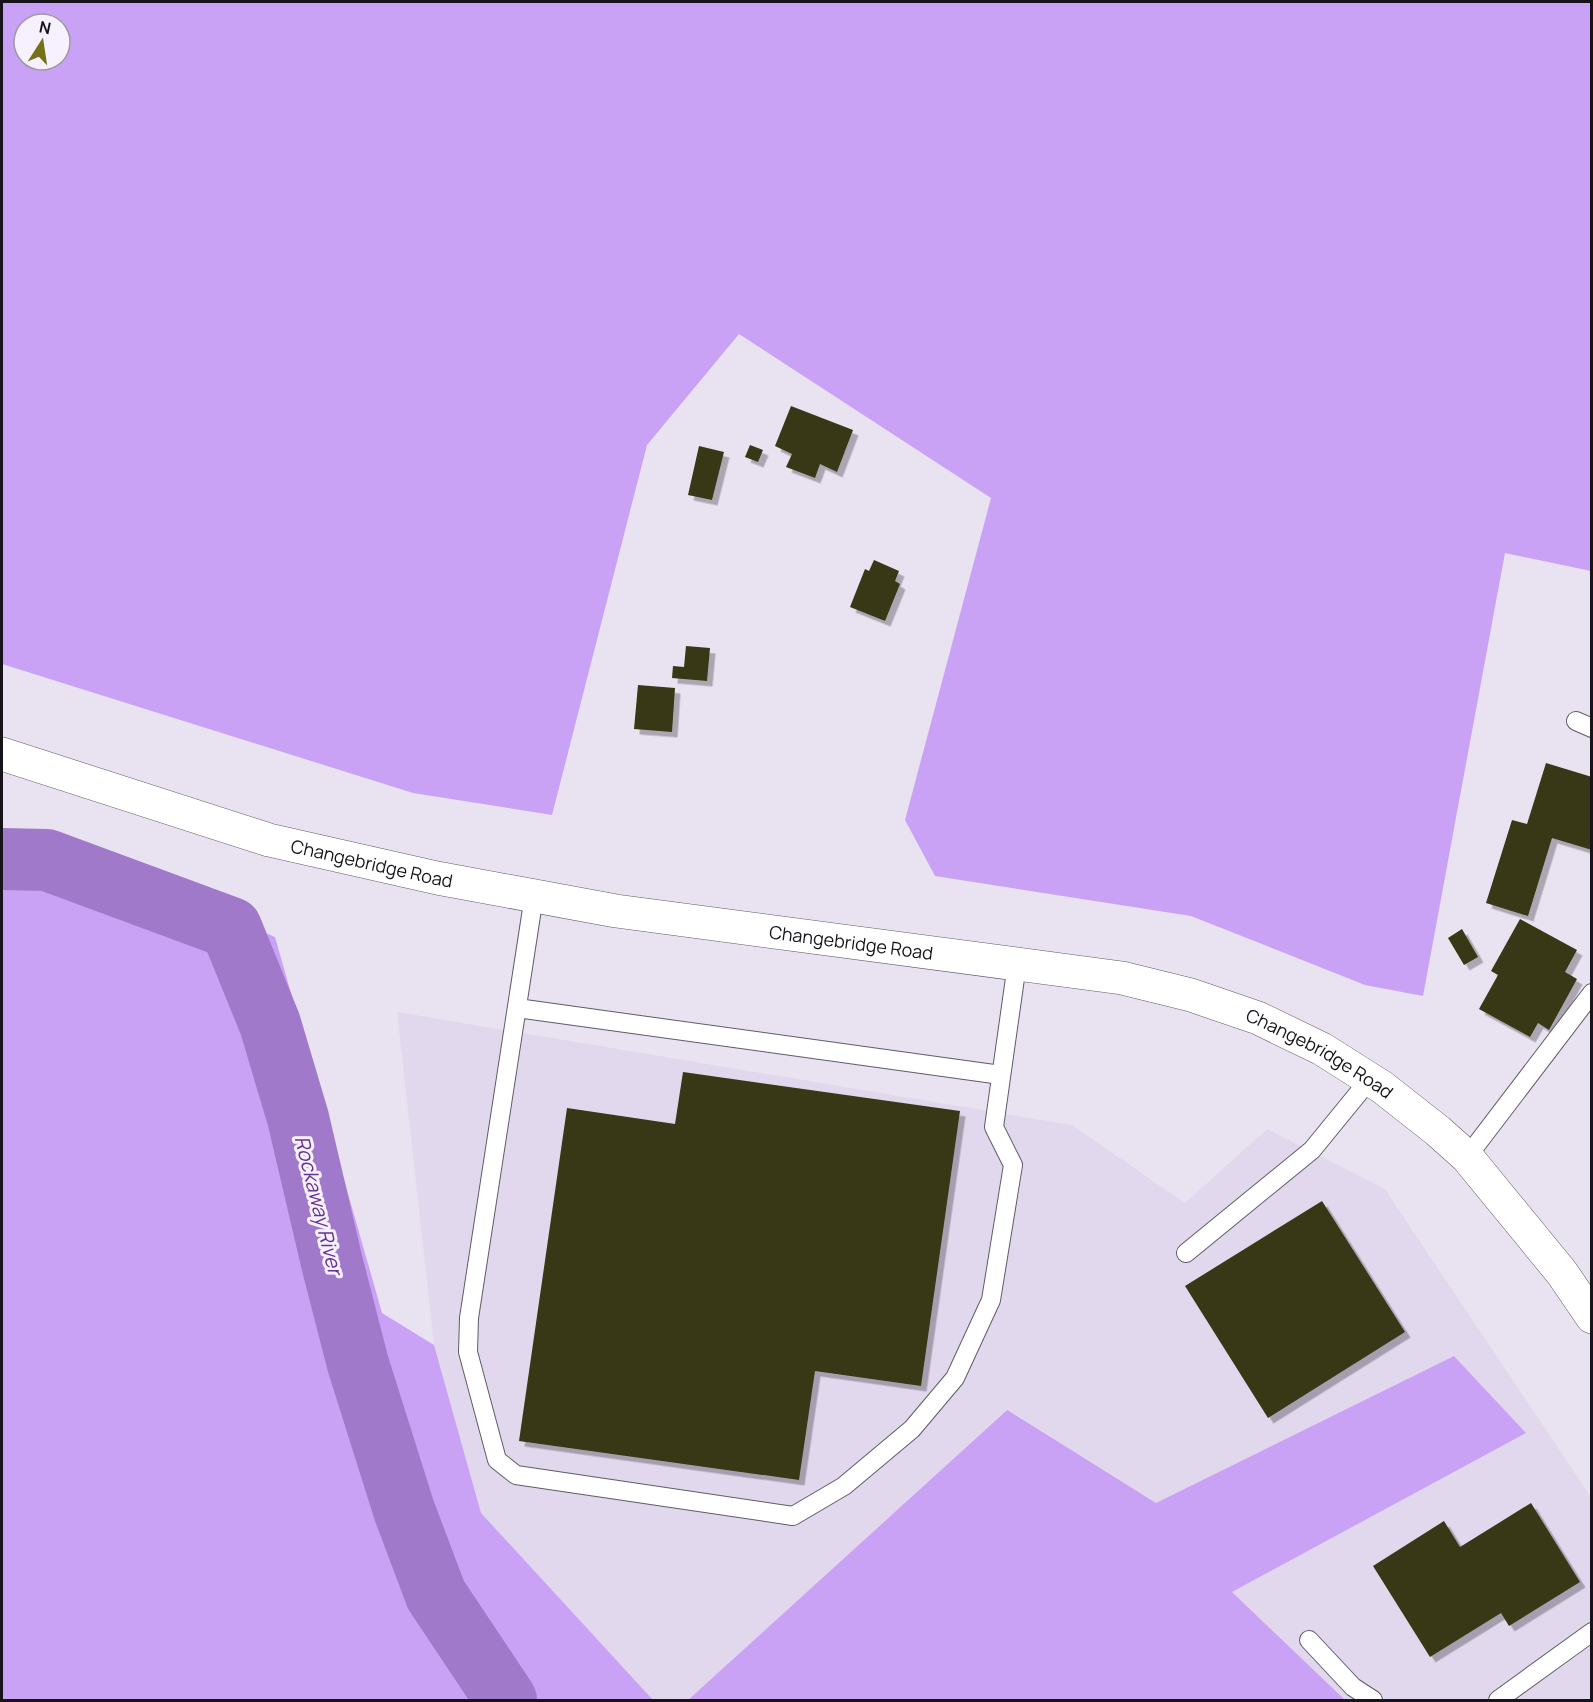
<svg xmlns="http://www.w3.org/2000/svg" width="1593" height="1702" viewBox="0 0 1593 1702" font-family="Manrope,sans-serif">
<defs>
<filter id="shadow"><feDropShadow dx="5.5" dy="5.5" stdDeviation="0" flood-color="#0004"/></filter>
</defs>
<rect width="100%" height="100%" fill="#e9e3f1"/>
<path fill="#e1d8ed" d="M 397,1012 L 1072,1125 L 1185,1203 L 1267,1129 L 1385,1189 L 1591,1497 L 1591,1700 L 1345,1700 L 1232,1592 L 1526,1433 L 1454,1356 L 1156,1503 L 1006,1410 L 688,1700 L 653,1700 L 481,1513 L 434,1345 Z"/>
<path fill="#caa2f5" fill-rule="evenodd" d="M 2,2 L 1591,2 L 1591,571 L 1505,553 L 1423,996 L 1365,985 L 1191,916 L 935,876 L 905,820 L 991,498 L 739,334 L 647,445 L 552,815 L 413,793 L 2,664 ZM 24,24 L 60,24 L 60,60 L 24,60 Z
M 2,829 L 250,907 L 222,915 L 275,937 L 382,1313 L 434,1345 L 481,1513 L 653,1700 L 2,1700 Z
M 1454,1356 L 1526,1433 L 1232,1592 L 1345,1700 L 688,1700 L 1007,1410 L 1156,1503 Z"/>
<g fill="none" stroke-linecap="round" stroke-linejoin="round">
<path stroke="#a179cb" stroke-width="62" d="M 2,859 L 47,860 L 231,928 L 270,1024 L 298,1118 L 332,1263 L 358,1364 L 404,1510 L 436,1595 L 506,1700"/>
</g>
<path fill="#373716" filter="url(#shadow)" d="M 791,406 L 853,430 L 837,472 L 820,464 L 815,478 L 786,467 L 792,454 L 775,446 Z
M 750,445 L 763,450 L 758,462 L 745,457 Z
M 699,446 L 724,452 L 712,500 L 688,495 Z
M 874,560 L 899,571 L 895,581 L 900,584 L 885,621 L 850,607 L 865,569 L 869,571 Z
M 686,646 L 710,648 L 707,681 L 672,678 L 673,666 L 684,667 Z
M 638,685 L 675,688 L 672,732 L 634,729 Z
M 1546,763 L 1592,777 L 1592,850 L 1552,838 L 1528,916 L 1486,903 L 1512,820 L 1527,824 Z
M 1520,919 L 1577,950 L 1565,972 L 1577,979 L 1549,1030 L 1538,1023 L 1530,1037 L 1479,1009 L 1498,975 L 1491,971 Z
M 1462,929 L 1478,957 L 1464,965 L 1448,938 Z
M 683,1072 L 960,1111 L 921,1386 L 815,1371 L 799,1480 L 519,1441 L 567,1108 L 675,1124 Z
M 1322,1201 L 1405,1332 L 1268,1418 L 1185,1286 Z
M 1531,1503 L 1580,1582 L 1509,1626 L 1501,1613 L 1430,1657 L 1373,1566 L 1444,1521 L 1460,1547 Z"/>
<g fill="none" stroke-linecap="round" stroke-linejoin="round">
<defs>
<path id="service" d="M 1576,721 L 1592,728
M 534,896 L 469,1318 L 468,1352 L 497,1460 L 516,1475 L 793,1516 L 844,1486 L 912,1429 L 955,1378 L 991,1300 L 1013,1165 L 994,1127 L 1017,964
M 517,1008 L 1001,1075
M 1467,1157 L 1592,993
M 1186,1253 L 1312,1150 L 1370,1079
M 1309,1640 L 1353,1687 L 1373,1700
M 1498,1700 L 1592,1632"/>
<g id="secondary">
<path id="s1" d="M 2,754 L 269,840 L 437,878 L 616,911 L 1122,978 L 1191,995 L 1258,1018 L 1322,1049 L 1382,1087 L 1438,1131 L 1467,1157 L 1562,1273 L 1592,1317"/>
</g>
</defs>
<use href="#service" stroke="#605b67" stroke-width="20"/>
<use href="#secondary" stroke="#605b67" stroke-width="34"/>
<use href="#service" stroke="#fff" stroke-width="18"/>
<use href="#secondary" stroke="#fff" stroke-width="33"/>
</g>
<g text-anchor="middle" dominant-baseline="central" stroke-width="6" stroke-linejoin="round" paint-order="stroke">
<g font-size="18" fill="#161419" stroke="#f7f1ff">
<text stroke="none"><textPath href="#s1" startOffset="386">Changebridge Road</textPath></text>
<text stroke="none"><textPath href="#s1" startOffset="872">Changebridge Road</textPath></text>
<text stroke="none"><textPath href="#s1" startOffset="1358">Changebridge Road</textPath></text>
</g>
<g font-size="20" font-style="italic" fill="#653192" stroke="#f7f1ff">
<text transform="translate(319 1205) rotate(76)">Rockaway River</text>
</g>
</g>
<rect width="1593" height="1702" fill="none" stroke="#161419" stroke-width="6"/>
<g transform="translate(42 42) rotate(12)"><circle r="28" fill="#f7f1ff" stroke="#9d99a3" stroke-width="1.5"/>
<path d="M0-4.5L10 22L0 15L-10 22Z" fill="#747216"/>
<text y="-9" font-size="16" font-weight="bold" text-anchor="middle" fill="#161419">N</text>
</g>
</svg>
